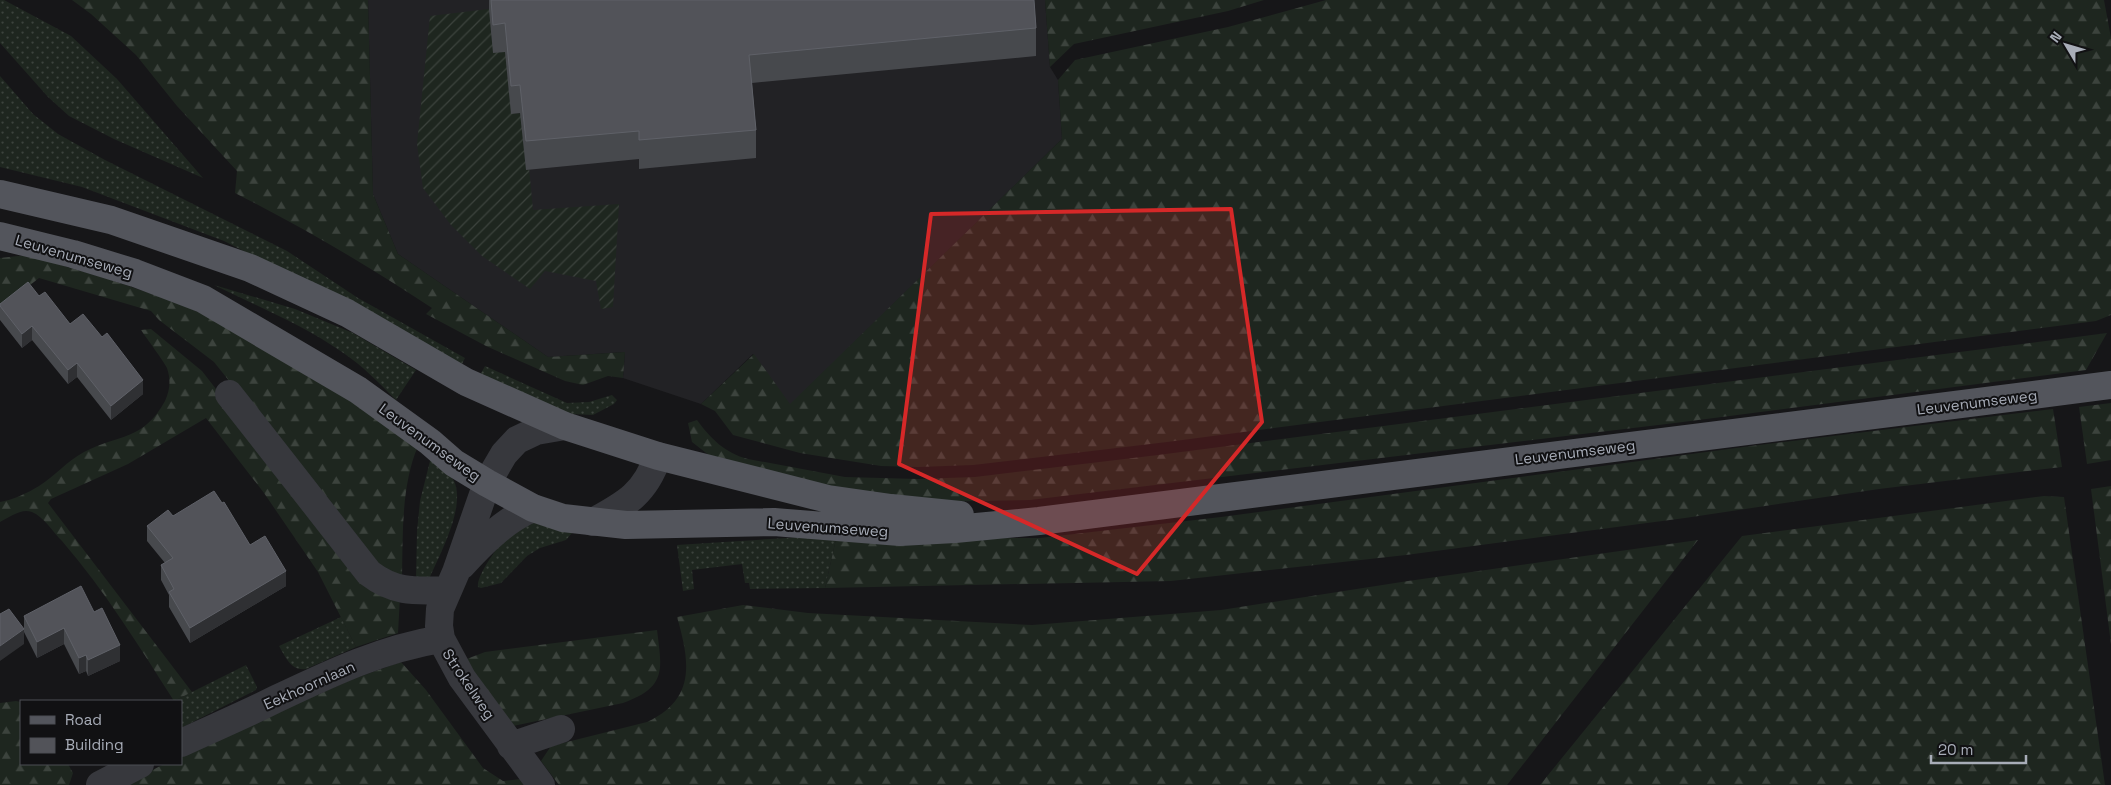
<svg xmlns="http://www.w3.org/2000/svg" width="2111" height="785" viewBox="0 0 2111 785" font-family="'Space Grotesk',sans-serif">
<defs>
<pattern id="grass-dots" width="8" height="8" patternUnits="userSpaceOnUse" patternTransform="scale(1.25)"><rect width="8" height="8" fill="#1e261f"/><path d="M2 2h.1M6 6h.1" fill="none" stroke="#3c433d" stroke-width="1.8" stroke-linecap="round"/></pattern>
<pattern id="forest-firs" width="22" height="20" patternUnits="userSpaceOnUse" patternTransform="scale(1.25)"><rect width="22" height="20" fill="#1e261f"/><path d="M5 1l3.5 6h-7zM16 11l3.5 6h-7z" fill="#3c433d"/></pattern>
<pattern id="garden-furrows" width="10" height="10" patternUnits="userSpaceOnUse" patternTransform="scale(1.25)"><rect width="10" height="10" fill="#1e261f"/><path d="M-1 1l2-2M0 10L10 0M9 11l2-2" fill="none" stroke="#3c433d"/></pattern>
</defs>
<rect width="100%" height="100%" fill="#161618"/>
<path fill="#222225" d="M 368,0 L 1045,0 L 1050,67 L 1058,80 L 1062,139 L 790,405 L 753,354 L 701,404 L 623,378 L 625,352 L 548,357 L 398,254 L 373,194 Z"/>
<path fill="url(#grass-dots)" d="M 0,0 L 4,0 L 71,36 L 117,79 L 203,178 L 114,139 L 69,116 L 48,97 L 0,43 Z
M 0,76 L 33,114 L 58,134 L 105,160 L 287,251 L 358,298 L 465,358 L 461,366 L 338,299 L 224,241 L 82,187 L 0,167 Z
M 214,285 L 295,309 L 353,333 L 416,370 L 396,400 C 379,383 363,366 342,352 C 303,325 257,306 214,285 Z
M 485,366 L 567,403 L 589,402 L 612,395 L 617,400 L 614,404 L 593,415 L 570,414 L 480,375 Z
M 432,459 C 440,465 449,472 454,481 C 466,506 440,554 430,577 L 416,579 L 417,531 L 420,501 L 430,461 Z
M 536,522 L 577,527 L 566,540 L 540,548 L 527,556 L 501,583 L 481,588 L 478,587 C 476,576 499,544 508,536 C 514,530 527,526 536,522 Z
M 802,537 L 836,539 L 825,588 L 750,589 L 749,583 L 745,583 L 742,564 L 692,570 L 694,589 L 683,591 L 677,545 Z
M 341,617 L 356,647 L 306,669 C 291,671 286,658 279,646 Z
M 246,665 L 257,687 L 256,690 L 181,728 L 181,701 L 174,701 Z"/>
<path fill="url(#forest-firs)" d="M 72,0 L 368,0 L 373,194 L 398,254 L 548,357 L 625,352 L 623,378 L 608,376 L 583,385 L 565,381 L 486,346 L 426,314 L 432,308 C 367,265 304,228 235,193 L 237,171 L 177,106 L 136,55 L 91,14 Z
M 1045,0 L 1264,0 L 1228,11 L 1074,44 L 1050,67 Z
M 1326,0 L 2104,0 L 2111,38 L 2111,315 L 2096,321 L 1167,442 L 973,465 L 918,467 L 881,466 L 800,453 L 733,435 L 715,411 L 701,404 L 754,354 L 790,404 L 1062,139 L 1058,80 L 1075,60 L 1228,27 Z
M 27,255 L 108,279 L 181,304 L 266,344 L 418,446 C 401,486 403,534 402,576 L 386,577 L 214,362 L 159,320 L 151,311 L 39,278 L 0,309 L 0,258 Z
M 151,329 L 202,371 L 289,483 L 400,597 L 398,633 L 356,647 L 318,572 L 264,493 L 206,418 L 128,464 L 51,499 L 48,503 L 192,692 L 174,701 C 139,646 105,591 62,541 C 53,532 44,517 32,512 C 21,508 10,517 0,522 L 0,502 C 12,500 28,493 39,486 C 55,476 67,461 84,452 C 119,434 143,441 165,401 C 170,390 171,380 167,368 C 163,360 147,339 141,330 Z
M 2107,333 L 2086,370 L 1675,423 L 1030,500 L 927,502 L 791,481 L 710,456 L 692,442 L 688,423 L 697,420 C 711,439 725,453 748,459 L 845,477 L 918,479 L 975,477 L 1158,455 Z
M 2111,403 L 2111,460 L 2087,464 L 2079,407 Z
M 2053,409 L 2062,467 L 1879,489 L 1685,518 L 1406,555 L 1171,581 L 825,588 L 836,539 L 1040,538 L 1221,517 L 1751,446 Z
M 2111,486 L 2111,644 L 2091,489 Z
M 2044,496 L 2064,497 L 2105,785 L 1540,785 L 1742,536 Z
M 1698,540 L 1507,785 L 559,785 L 541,761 L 551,746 L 647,722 C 696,699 690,662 677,617 L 743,605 L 808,613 L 1032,625 L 1221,610 L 1408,581 Z
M 657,630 C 662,670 667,687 623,703 L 513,726 L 464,660 L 485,652 Z
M 401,662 L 426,690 L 483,768 L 503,781 L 521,779 L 526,785 L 124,785 L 164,764 L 181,764 L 181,755 L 353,679 Z
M 16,701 L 21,702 L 21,764 L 68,764 L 73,773 L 69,785 L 0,785 L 0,703 Z"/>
<path fill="url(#garden-furrows)" d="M 505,7 L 513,113 L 524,114 L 533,210 L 619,204 L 613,307 L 601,309 L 596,281 L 545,271 L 530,289 L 482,256 L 451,225 L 423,188 L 417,144 L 430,16 Z"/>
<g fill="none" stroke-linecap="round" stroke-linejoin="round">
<path stroke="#37383d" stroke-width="28" d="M 229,394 L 369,573 C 395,593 415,591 447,590
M 593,522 C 626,504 645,494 658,456
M 462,565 C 482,543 505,520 533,508
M 181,743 C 211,729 242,716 272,701 C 327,675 380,649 441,639
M 511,746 L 561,729
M 100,785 L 140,764
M 541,785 L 462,678 L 441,639 L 439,626 L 440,609 L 456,572 L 487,483 L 504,454 L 517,440 L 536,431 L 565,426"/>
<path stroke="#53555c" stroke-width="28" d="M 0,194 L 111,220 L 250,268 L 347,313 L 466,382 L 565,426 L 658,456 L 828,499 L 891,508 L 960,515
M 0,236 L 73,254 L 135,273 L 203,299 L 358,390 L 430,442 L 454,463 L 487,483 L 533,508 L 563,518 L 626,525 L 774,522 L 900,532 L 955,529 L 1039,521 L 2111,385"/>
</g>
<path fill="#47494d" d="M 489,0 L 1034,0 L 1036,28 L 1036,56 L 752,83 L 756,130 L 756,158 L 639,169 L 639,159 L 526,170 L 520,113 L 511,114 L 505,52 L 493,53 L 489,10 Z
M 39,296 L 70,324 L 143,394 L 111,420 L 77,377 L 68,384 L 32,340 L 22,348 L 0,320 L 0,304 Z
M 222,503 L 250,545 L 286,586 L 190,643 L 169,607 L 169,595 L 161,580 L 161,565 L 165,563 L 147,541 L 147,526 L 173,516 Z
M 94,612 L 120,661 L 88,676 L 86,671 L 79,674 L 64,644 L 37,658 L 24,632 L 24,616 Z"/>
<path fill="#2f3033" d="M 32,326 L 32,340 L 22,348 L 22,334 Z
M 77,363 L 77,377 L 68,384 L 68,370 Z
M 143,380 L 143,394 L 111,420 L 111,406 Z
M 286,571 L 286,586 L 190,643 L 190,628 Z
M 64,628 L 64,644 L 37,658 L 37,642 Z
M 24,629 L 24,644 L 0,661 L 0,646 Z
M 120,645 L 120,661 L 88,676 L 88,660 Z
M 86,655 L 86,671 L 79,674 L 79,658 Z"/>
<path fill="#525359" stroke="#5f6168" d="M 491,0 L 1034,0 L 1036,28 L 749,55 L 756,130 L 639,140 L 639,131 L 526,141 L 520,85 L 511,86 L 505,23 L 493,25 Z
M 28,282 L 39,296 L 45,292 L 70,324 L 83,314 L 102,337 L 107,333 L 143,380 L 111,406 L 77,363 L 68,370 L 32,326 L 22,334 L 0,306 L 0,304 Z
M 214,491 L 222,503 L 224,502 L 250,545 L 265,536 L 286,571 L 190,628 L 169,592 L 174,589 L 161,565 L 173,558 L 147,526 L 168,510 L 173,516 Z
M 81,586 L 94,612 L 102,608 L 120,645 L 88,660 L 86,655 L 79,658 L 64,628 L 37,642 L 24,616 Z
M 9,609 L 24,629 L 0,646 L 0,614 Z"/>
<path fill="#d62828" fill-opacity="0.2" stroke="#d62828" stroke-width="4" stroke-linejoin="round" d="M 1231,209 L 1262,422 L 1137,574 L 899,464 L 931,214 Z"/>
<g text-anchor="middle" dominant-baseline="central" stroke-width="4" stroke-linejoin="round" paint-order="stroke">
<g font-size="15" fill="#a8adb8" stroke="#111113">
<text transform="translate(74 256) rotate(16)">Leuvenumseweg</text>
<text transform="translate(1977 402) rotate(-7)">Leuvenumseweg</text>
<text transform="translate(430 442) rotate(36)">Leuvenumseweg</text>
<text transform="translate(1575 452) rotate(-7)">Leuvenumseweg</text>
<text transform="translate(828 527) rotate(4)">Leuvenumseweg</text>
<text transform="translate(469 684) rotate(56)">Strokelweg</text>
<text transform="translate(309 685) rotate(-24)">Eekhoornlaan</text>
</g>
</g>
<rect x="20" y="700" width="162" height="65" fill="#111113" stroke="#4d4f55"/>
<rect x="30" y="716" width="25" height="8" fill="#53555c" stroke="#4d4f55"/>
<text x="65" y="725" font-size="15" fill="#a8adb8">Road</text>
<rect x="30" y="738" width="25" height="15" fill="#525359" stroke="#4d4f55"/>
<text x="65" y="750" font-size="15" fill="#a8adb8">Building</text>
<g transform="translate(2066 45) rotate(308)" stroke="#111113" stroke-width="4" paint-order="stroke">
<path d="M0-4L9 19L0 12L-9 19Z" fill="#a8adb8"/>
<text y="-8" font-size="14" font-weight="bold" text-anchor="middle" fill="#a8adb8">N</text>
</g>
<path d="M1931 755v8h95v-8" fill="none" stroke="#a8adb8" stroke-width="2.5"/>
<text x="1938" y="755" font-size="15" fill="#a8adb8" stroke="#111113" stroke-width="4" paint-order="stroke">20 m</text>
</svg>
